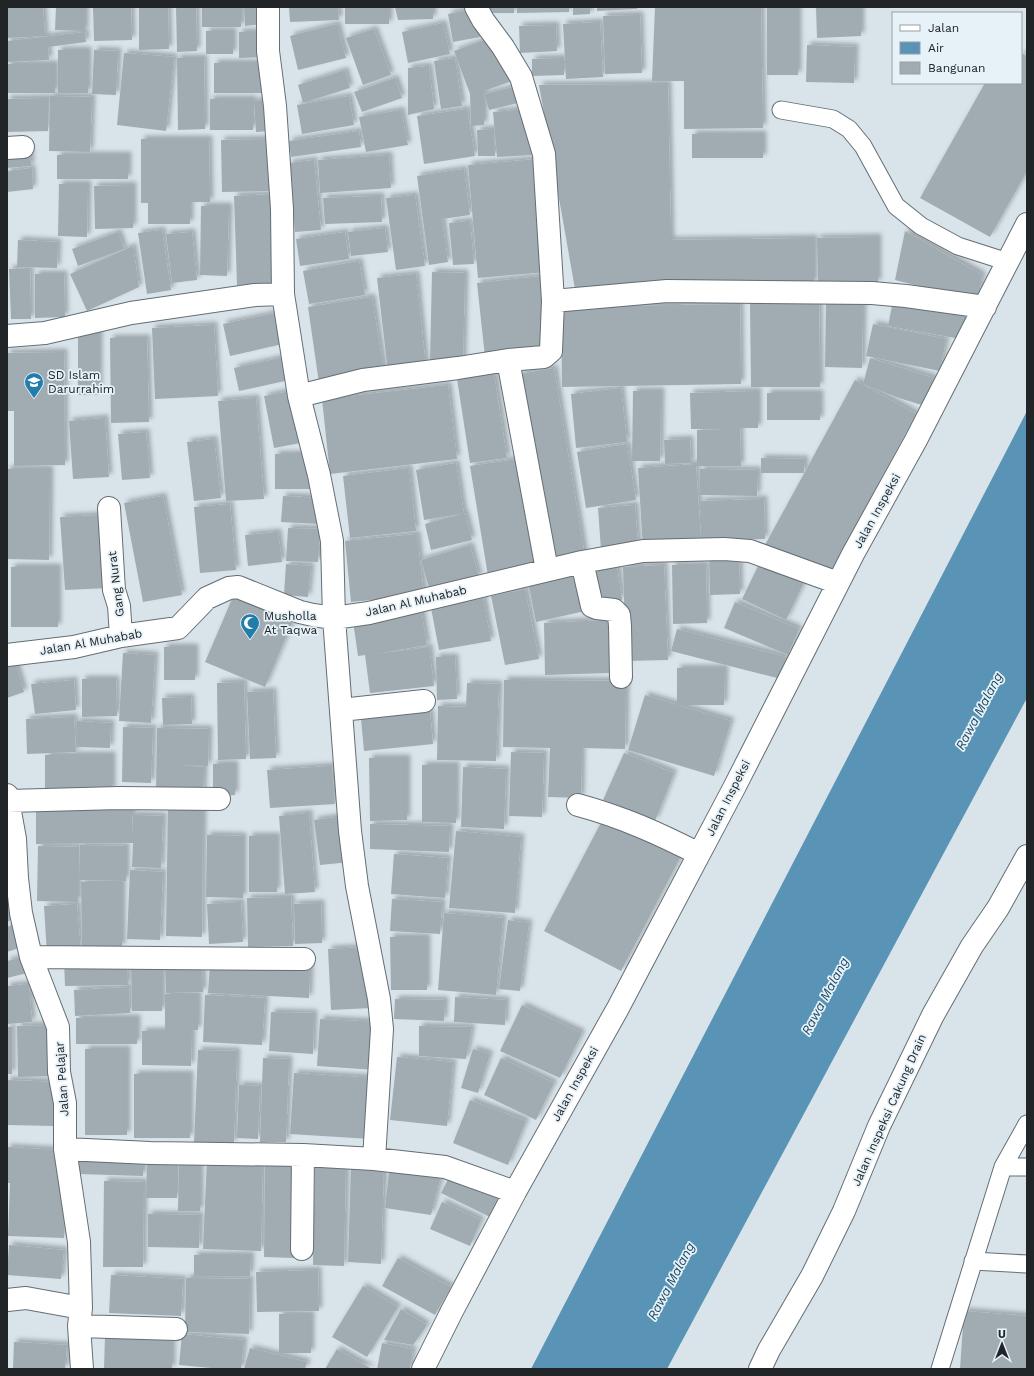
<svg xmlns="http://www.w3.org/2000/svg" width="1034" height="1376" viewBox="0 0 1034 1376" font-family="'Work Sans',sans-serif">
<defs>
<filter id="shadow"><feDropShadow dx="3.5" dy="-3.5" stdDeviation="2" flood-color="#0004"/></filter>
</defs>
<rect width="100%" height="100%" fill="#d9e4ea"/>
<path fill="#5993b5" d="M 1027,411 L 1027,698 L 667,1369 L 531,1369 Z"/>
<path fill="#a1acb2" filter="url(#shadow)" d="M 7,7 L 43,7 L 45,36 L 7,38 Z
M 56,7 L 85,7 L 85,31 L 55,30 Z
M 93,7 L 131,7 L 132,40 L 94,41 Z
M 139,7 L 168,7 L 169,49 L 139,50 Z
M 176,7 L 196,7 L 197,51 L 177,52 Z
M 202,7 L 241,7 L 241,27 L 202,27 Z
M 244,7 L 263,7 L 263,24 L 245,26 Z
M 289,7 L 338,7 L 339,20 L 290,22 Z
M 345,7 L 389,7 L 389,24 L 345,24 Z
M 395,7 L 433,7 L 433,19 L 398,20 Z
M 490,7 L 514,7 L 514,13 L 490,13 Z
M 517,7 L 569,7 L 569,12 L 517,13 Z
M 573,7 L 590,7 L 590,14 L 573,15 Z
M 597,7 L 637,7 L 637,9 L 597,11 Z
M 655,7 L 761,7 L 763,128 L 684,129 L 684,81 L 652,81 Z
M 767,7 L 798,7 L 798,75 L 767,75 Z
M 861,7 L 861,36 L 817,38 L 816,8 Z
M 475,9 L 480,37 L 453,42 L 448,14 Z
M 640,15 L 642,73 L 605,74 L 603,16 Z
M 600,22 L 603,77 L 566,79 L 563,24 Z
M 443,23 L 450,54 L 408,63 L 402,32 Z
M 337,24 L 346,58 L 298,70 L 290,36 Z
M 556,25 L 557,51 L 520,53 L 519,26 Z
M 374,29 L 391,75 L 363,85 L 346,38 Z
M 206,31 L 233,31 L 233,54 L 206,54 Z
M 85,32 L 86,42 L 48,47 L 49,60 L 7,62 L 7,41 Z
M 239,32 L 265,32 L 265,57 L 239,58 Z
M 496,36 L 512,81 L 484,91 L 484,125 L 471,126 L 470,94 L 454,51 Z
M 807,45 L 855,47 L 854,83 L 806,82 Z
M 58,50 L 88,50 L 88,93 L 58,93 Z
M 94,50 L 118,51 L 116,95 L 92,94 Z
M 124,53 L 174,57 L 166,131 L 117,125 Z
M 1021,53 L 1027,56 L 1027,171 L 990,237 L 920,198 L 985,83 L 1021,83 Z
M 177,58 L 204,58 L 205,129 L 178,130 Z
M 455,58 L 462,106 L 441,109 L 434,61 Z
M 564,58 L 564,75 L 532,76 L 532,59 Z
M 214,63 L 270,63 L 270,93 L 214,93 Z
M 7,64 L 55,64 L 55,93 L 7,93 Z
M 429,66 L 434,109 L 408,115 L 408,68 Z
M 345,70 L 350,88 L 303,103 L 298,85 Z
M 395,78 L 402,98 L 362,112 L 354,92 Z
M 668,84 L 671,240 L 814,238 L 814,284 L 575,289 L 539,85 Z
M 518,86 L 522,102 L 489,110 L 484,94 Z
M 50,96 L 92,97 L 90,152 L 49,151 Z
M 349,96 L 354,125 L 302,134 L 297,105 Z
M 49,98 L 48,131 L 7,132 L 7,99 Z
M 210,99 L 253,99 L 253,130 L 210,130 Z
M 254,101 L 270,101 L 271,131 L 256,132 Z
M 467,109 L 475,156 L 424,164 L 417,116 Z
M 528,109 L 532,155 L 497,157 L 493,112 Z
M 401,110 L 408,145 L 366,152 L 359,117 Z
M 494,129 L 495,156 L 478,156 L 477,130 Z
M 359,131 L 361,147 L 291,157 L 289,141 Z
M 692,134 L 763,134 L 763,158 L 692,158 Z
M 141,139 L 209,139 L 210,202 L 190,202 L 190,224 L 148,224 L 148,203 L 141,203 Z
M 274,139 L 275,191 L 222,192 L 221,140 Z
M 30,150 L 31,166 L 7,168 L 7,151 Z
M 57,155 L 128,155 L 128,179 L 57,179 Z
M 389,155 L 391,188 L 320,193 L 318,160 Z
M 537,159 L 547,272 L 478,278 L 468,165 Z
M 314,160 L 321,230 L 295,232 L 289,163 Z
M 32,168 L 33,189 L 7,192 L 7,171 Z
M 464,169 L 470,215 L 442,219 L 448,262 L 429,265 L 417,176 Z
M 59,184 L 88,184 L 87,237 L 58,236 Z
M 133,185 L 133,228 L 95,229 L 94,186 Z
M 280,194 L 282,283 L 237,285 L 234,196 Z
M 415,195 L 425,266 L 396,270 L 386,198 Z
M 381,196 L 382,222 L 325,224 L 323,198 Z
M 201,206 L 229,206 L 227,276 L 200,275 Z
M 470,221 L 474,264 L 453,265 L 449,223 Z
M 385,228 L 388,252 L 351,256 L 348,232 Z
M 162,230 L 171,290 L 147,294 L 138,233 Z
M 905,231 L 982,275 L 978,301 L 895,280 Z
M 118,232 L 124,249 L 78,266 L 72,249 Z
M 192,232 L 197,280 L 172,283 L 166,234 Z
M 345,232 L 349,259 L 300,266 L 296,239 Z
M 878,237 L 878,283 L 818,284 L 817,238 Z
M 18,240 L 58,242 L 57,268 L 17,267 Z
M 133,246 L 139,287 L 87,311 L 70,274 Z
M 359,261 L 365,295 L 309,304 L 303,271 Z
M 30,268 L 31,319 L 11,319 L 9,269 Z
M 432,272 L 465,273 L 463,362 L 430,361 Z
M 35,274 L 64,274 L 65,317 L 35,318 Z
M 416,274 L 426,368 L 388,372 L 377,278 Z
M 542,276 L 550,350 L 485,357 L 477,283 Z
M 894,296 L 967,309 L 961,339 L 888,326 Z
M 372,297 L 384,372 L 319,383 L 308,307 Z
M 750,302 L 819,302 L 820,387 L 751,387 Z
M 826,303 L 863,303 L 862,368 L 825,367 Z
M 740,304 L 741,384 L 562,387 L 561,307 Z
M 281,312 L 287,343 L 230,356 L 223,324 Z
M 873,324 L 946,339 L 940,371 L 866,356 Z
M 214,325 L 218,396 L 155,399 L 152,328 Z
M 78,331 L 99,331 L 99,395 L 78,395 Z
M 110,338 L 147,338 L 149,422 L 111,423 Z
M 64,352 L 65,465 L 14,466 L 14,411 L 7,411 L 7,353 Z
M 289,356 L 294,379 L 239,391 L 234,368 Z
M 870,358 L 934,378 L 925,406 L 899,398 L 863,384 Z
M 554,368 L 585,557 L 550,563 L 519,374 Z
M 494,374 L 507,458 L 470,463 L 457,379 Z
M 855,380 L 916,414 L 827,578 L 765,545 Z
M 448,385 L 457,459 L 330,474 L 322,399 Z
M 621,388 L 627,442 L 576,448 L 571,394 Z
M 296,390 L 306,442 L 274,448 L 264,396 Z
M 633,391 L 661,391 L 660,461 L 632,461 Z
M 758,391 L 758,428 L 740,428 L 741,466 L 696,466 L 701,538 L 701,501 L 764,499 L 765,539 L 702,541 L 643,549 L 638,468 L 697,464 L 697,430 L 727,429 L 691,429 L 690,393 Z
M 767,393 L 820,393 L 820,420 L 767,420 Z
M 256,398 L 264,499 L 226,501 L 218,401 Z
M 105,418 L 109,477 L 73,479 L 69,421 Z
M 146,432 L 150,478 L 122,480 L 118,434 Z
M 214,439 L 221,498 L 194,501 L 187,442 Z
M 690,439 L 691,463 L 665,464 L 664,440 Z
M 627,444 L 636,500 L 586,508 L 577,452 Z
M 275,454 L 311,454 L 311,489 L 275,489 Z
M 524,458 L 541,567 L 488,576 L 470,466 Z
M 761,458 L 805,459 L 804,473 L 761,473 Z
M 456,463 L 464,514 L 465,513 L 472,540 L 431,550 L 425,524 L 461,514 L 424,520 L 416,470 Z
M 409,468 L 416,531 L 350,538 L 343,476 Z
M 7,469 L 50,469 L 49,560 L 7,559 Z
M 700,469 L 758,470 L 757,496 L 700,495 Z
M 163,496 L 182,595 L 143,602 L 124,503 Z
M 283,496 L 322,498 L 321,524 L 281,522 Z
M 230,504 L 236,570 L 200,573 L 194,507 Z
M 635,505 L 638,546 L 601,550 L 598,508 Z
M 103,515 L 108,588 L 65,590 L 60,517 Z
M 288,528 L 320,529 L 318,562 L 286,561 Z
M 278,532 L 282,562 L 248,566 L 245,535 Z
M 417,534 L 424,595 L 351,602 L 345,541 Z
M 470,545 L 479,577 L 430,591 L 421,560 Z
M 739,555 L 740,594 L 710,595 L 709,556 Z
M 616,559 L 622,600 L 592,604 L 587,563 Z
M 760,562 L 804,582 L 786,620 L 742,599 Z
M 286,564 L 311,566 L 308,597 L 284,595 Z
M 664,565 L 668,660 L 626,661 L 623,567 Z
M 672,565 L 706,565 L 707,623 L 673,624 Z
M 11,567 L 58,567 L 58,627 L 11,627 Z
M 576,572 L 585,611 L 536,622 L 528,582 Z
M 525,589 L 539,659 L 505,665 L 491,596 Z
M 235,592 L 294,618 L 265,687 L 205,662 Z
M 483,598 L 491,641 L 439,650 L 431,608 Z
M 735,602 L 799,629 L 788,655 L 724,628 Z
M 421,610 L 427,645 L 376,654 L 429,647 L 434,686 L 370,693 L 365,655 L 358,656 L 353,621 Z
M 608,620 L 610,673 L 545,675 L 544,623 Z
M 677,629 L 786,657 L 781,679 L 671,651 Z
M 164,647 L 195,647 L 195,680 L 164,680 Z
M 123,653 L 155,655 L 151,723 L 119,721 Z
M 436,657 L 455,657 L 457,699 L 437,700 Z
M 14,658 L 24,692 L 7,698 L 7,660 Z
M 677,668 L 725,668 L 724,705 L 677,705 Z
M 82,679 L 116,679 L 117,716 L 82,717 Z
M 74,680 L 76,710 L 35,714 L 31,684 Z
M 504,680 L 626,681 L 625,749 L 582,748 L 581,798 L 548,797 L 550,748 L 503,747 Z
M 244,682 L 246,759 L 218,760 L 217,683 Z
M 467,683 L 499,684 L 496,761 L 437,760 L 438,706 L 466,707 Z
M 273,691 L 276,758 L 250,759 L 247,692 Z
M 645,695 L 731,721 L 714,776 L 628,750 Z
M 191,697 L 192,724 L 163,725 L 162,698 Z
M 430,712 L 433,744 L 364,751 L 361,719 Z
M 74,717 L 76,752 L 27,754 L 26,719 Z
M 77,721 L 111,723 L 110,748 L 77,747 Z
M 123,727 L 153,728 L 151,783 L 122,782 Z
M 157,728 L 209,729 L 208,766 L 178,765 L 204,767 L 203,793 L 156,791 Z
M 511,752 L 544,753 L 542,817 L 509,816 Z
M 624,753 L 674,773 L 655,821 L 603,800 Z
M 45,755 L 112,755 L 112,791 L 45,791 Z
M 369,758 L 407,758 L 407,820 L 370,821 Z
M 213,764 L 235,764 L 235,795 L 213,796 Z
M 422,765 L 456,765 L 456,823 L 422,822 Z
M 332,766 L 335,804 L 270,808 L 267,770 Z
M 463,767 L 506,769 L 504,829 L 461,827 Z
M 132,800 L 132,838 L 133,815 L 163,816 L 161,868 L 132,867 L 133,843 L 36,844 L 36,801 Z
M 168,801 L 203,801 L 202,937 L 166,936 Z
M 309,813 L 315,892 L 285,894 L 279,816 Z
M 344,816 L 350,862 L 320,865 L 314,820 Z
M 604,817 L 681,856 L 621,971 L 544,931 Z
M 370,824 L 450,826 L 449,852 L 370,849 Z
M 456,831 L 521,837 L 515,913 L 449,908 Z
M 207,835 L 243,836 L 243,898 L 206,897 Z
M 249,836 L 277,836 L 277,892 L 249,892 Z
M 80,845 L 126,846 L 126,881 L 79,880 Z
M 38,846 L 78,847 L 78,902 L 37,901 Z
M 394,854 L 448,858 L 445,898 L 391,894 Z
M 130,870 L 163,872 L 160,940 L 127,939 Z
M 7,877 L 17,917 L 7,922 Z
M 81,882 L 122,882 L 122,947 L 82,947 Z
M 291,897 L 293,946 L 248,947 L 247,898 Z
M 392,899 L 442,902 L 440,934 L 390,931 Z
M 241,902 L 243,942 L 209,944 L 207,904 Z
M 321,903 L 322,943 L 295,944 L 294,904 Z
M 77,904 L 81,952 L 47,954 L 44,906 Z
M 444,913 L 503,918 L 496,995 L 438,990 Z
M 508,920 L 529,923 L 520,991 L 499,989 Z
M 12,925 L 19,948 L 7,952 L 7,927 Z
M 390,937 L 427,937 L 427,990 L 391,990 Z
M 367,947 L 371,1008 L 331,1010 L 328,949 Z
M 27,956 L 31,972 L 7,978 L 7,961 Z
M 127,959 L 128,985 L 65,986 L 64,961 Z
M 162,963 L 162,1011 L 132,1011 L 131,964 Z
M 202,963 L 203,992 L 166,993 L 165,964 Z
M 210,964 L 310,968 L 309,998 L 208,993 Z
M 29,984 L 32,1022 L 7,1024 L 7,986 Z
M 129,987 L 130,1013 L 75,1016 L 74,990 Z
M 165,994 L 198,994 L 198,1030 L 165,1030 Z
M 205,995 L 265,998 L 262,1045 L 203,1042 Z
M 455,997 L 506,1000 L 505,1025 L 454,1022 Z
M 395,999 L 445,1000 L 444,1021 L 394,1019 Z
M 522,1005 L 582,1033 L 560,1078 L 500,1051 Z
M 271,1012 L 314,1013 L 313,1054 L 269,1051 Z
M 76,1018 L 137,1018 L 137,1044 L 76,1044 Z
M 320,1019 L 379,1022 L 375,1070 L 317,1066 Z
M 55,1025 L 55,1076 L 18,1077 L 17,1026 Z
M 419,1026 L 472,1027 L 466,1059 L 419,1056 Z
M 7,1027 L 12,1027 L 12,1074 L 7,1074 Z
M 142,1031 L 192,1031 L 191,1066 L 142,1065 Z
M 85,1049 L 127,1049 L 127,1135 L 85,1135 Z
M 473,1049 L 490,1054 L 478,1093 L 461,1088 Z
M 198,1050 L 237,1051 L 234,1143 L 194,1142 Z
M 397,1057 L 453,1062 L 447,1126 L 390,1120 Z
M 263,1058 L 289,1059 L 286,1142 L 260,1142 Z
M 501,1058 L 554,1083 L 536,1120 L 484,1095 Z
M 294,1073 L 375,1078 L 371,1139 L 290,1134 Z
M 134,1074 L 190,1074 L 190,1138 L 134,1138 Z
M 7,1080 L 58,1082 L 57,1126 L 7,1125 Z
M 239,1085 L 260,1086 L 258,1139 L 237,1138 Z
M 470,1100 L 526,1121 L 508,1165 L 453,1143 Z
M 7,1147 L 58,1150 L 66,1185 L 64,1238 L 8,1236 L 10,1183 L 7,1183 Z
M 265,1155 L 297,1156 L 295,1258 L 264,1257 Z
M 207,1158 L 263,1159 L 261,1251 L 203,1249 Z
M 79,1159 L 143,1161 L 143,1176 L 79,1174 Z
M 179,1160 L 200,1160 L 200,1211 L 178,1211 Z
M 315,1160 L 346,1160 L 344,1266 L 313,1265 Z
M 147,1161 L 177,1161 L 177,1198 L 146,1198 Z
M 390,1163 L 442,1172 L 431,1215 L 385,1208 Z
M 351,1164 L 384,1165 L 381,1264 L 348,1262 Z
M 452,1172 L 500,1196 L 490,1217 L 441,1193 Z
M 104,1181 L 144,1182 L 143,1267 L 103,1267 Z
M 442,1202 L 481,1220 L 470,1246 L 430,1229 Z
M 148,1214 L 200,1215 L 199,1248 L 148,1247 Z
M 9,1245 L 64,1250 L 61,1279 L 7,1275 Z
M 194,1255 L 251,1255 L 250,1276 L 194,1276 Z
M 398,1258 L 451,1287 L 435,1315 L 382,1286 Z
M 318,1270 L 319,1311 L 257,1312 L 256,1272 Z
M 111,1275 L 183,1279 L 181,1316 L 109,1313 Z
M 186,1278 L 250,1279 L 249,1334 L 185,1332 Z
M 363,1286 L 398,1307 L 367,1357 L 332,1337 Z
M 401,1309 L 427,1325 L 413,1345 L 384,1340 Z
M 964,1311 L 1027,1316 L 1027,1369 L 960,1369 Z
M 279,1314 L 311,1314 L 311,1353 L 279,1353 Z
M 182,1334 L 244,1340 L 241,1369 L 222,1369 L 179,1365 Z
M 105,1337 L 172,1341 L 172,1369 L 104,1369 Z
M 14,1342 L 67,1345 L 65,1369 L 13,1369 Z
M 382,1343 L 413,1349 L 410,1369 L 377,1369 Z
M 250,1348 L 307,1362 L 305,1369 L 244,1369 Z
M 337,1349 L 372,1369 L 325,1369 Z"/>
<g fill="none" stroke-linecap="round" stroke-linejoin="round">
<defs>
<path id="service" d="M 781,110 L 833,119 L 849,129 L 863,146 L 896,206 L 921,226 L 958,246 L 1008,262
M 1003,1167 L 1027,1167
M 973,1261 L 1027,1264
M 940,1369 L 1003,1167 L 1027,1124"/>
<path id="minor" d="M 268,7 L 268,51 L 275,106 L 282,209 L 283,294 L 299,396 L 319,475 L 332,541 L 334,618 L 350,831 L 357,886 L 379,999 L 382,1029 L 374,1159
M 476,7 L 483,20 L 503,47 L 521,77 L 544,154 L 553,301
M 7,148 L 23,147
M 7,336 L 45,333 L 131,313 L 255,295 L 283,294
M 508,360 L 547,570
M 299,396 L 363,380 L 458,368 L 508,360 L 544,357 L 551,351 L 553,301 L 667,291 L 872,293 L 906,296 L 985,307
M 109,508 L 114,590 L 119,606 L 121,636
M 582,562 L 592,606 L 597,608 L 614,610 L 619,615 L 620,626 L 621,677
M 7,655 L 74,647 L 121,636 L 178,628 L 207,598 L 229,588 L 238,587 L 300,612 L 313,615 L 334,618 L 369,613 L 582,562 L 643,551 L 724,549 L 750,551 L 838,583
M 341,710 L 424,701
M 7,795 L 15,839 L 17,878 L 21,913 L 31,957 L 58,1027 L 59,1072 L 65,1103 L 65,1149 L 79,1242 L 81,1308 L 79,1326 L 82,1369
M 8,801 L 119,798 L 219,799
M 578,805 C 622,817 658,833 699,854
M 31,957 L 304,959
M 65,1149 L 150,1153 L 303,1155 L 374,1159 L 445,1167 L 515,1192
M 302,1249 L 303,1155
M 7,1300 L 26,1298 L 81,1308
M 79,1326 L 176,1329
M 423,1369 L 452,1311 L 515,1192 L 618,1008 L 660,928 L 734,788 L 853,554 L 916,440 L 1027,224
M 760,1369 L 769,1350 L 812,1276 L 844,1211 L 879,1126 L 933,1015 L 972,946 L 998,908 L 1027,856"/>
</defs>
<use href="#service" stroke="#646e74" stroke-width="19"/>
<use href="#minor" stroke="#646e74" stroke-width="24"/>
<use href="#service" stroke="#fff" stroke-width="17"/>
<use href="#minor" stroke="#fff" stroke-width="22"/>
</g>
<defs>
<symbol id="school-pin" viewBox="-11 -11 22 30"><path d="M0 17L-7.5 6A9.5 9.5 0 1 1 7.5 6Z" fill="#227dab" stroke="#e6f1f8"/><path d="M0-5L7-2L0 1L-7-2ZM-4 1L0 2.5L4 1V4Q0 6-4 4Z" fill="#fff"/></symbol>
<symbol id="mosque-pin" viewBox="-11 -11 22 30"><path d="M0 17L-7.5 6A9.5 9.5 0 1 1 7.5 6Z" fill="#227dab" stroke="#e6f1f8"/><path d="M3.5-4.9A6 6 0 1 0 3.5 4.9A5 5 0 1 1 3.5-4.9Z" fill="#fff"/></symbol>
</defs>
<g fill-rule="evenodd">
<use href="#school-pin" x="23" y="371" width="22" height="30"/>
<use href="#mosque-pin" x="239" y="612" width="22" height="30"/>
</g>
<g text-anchor="middle" dominant-baseline="central" stroke-width="3.5" stroke-linejoin="round" paint-order="stroke">
<g font-size="12" fill="#212527" stroke="#e6f1f8" text-anchor="start">
<text x="48" y="375">SD Islam<tspan x="48" dy="14">Darurrahim</tspan></text>
<text x="264" y="616">Musholla<tspan x="264" dy="14">At Taqwa</tspan></text>
</g>
<g font-size="12" fill="#212527" stroke="#e6f1f8">
<text transform="translate(877 511) rotate(-61)">Jalan Inspeksi</text>
<text transform="translate(116 584) rotate(-97)">Gang Nurat</text>
<text transform="translate(416 601) rotate(-13)">Jalan Al Muhabab</text>
<text transform="translate(91 642) rotate(-10)">Jalan Al Muhabab</text>
<text transform="translate(728 798) rotate(-63)">Jalan Inspeksi</text>
<text transform="translate(62 1079) rotate(-94)">Jalan Pelajar</text>
<text transform="translate(575 1084) rotate(-61)">Jalan Inspeksi</text>
<text transform="translate(889 1110) rotate(-66)">Jalan Inspeksi Cakung Drain</text>
</g>
<g font-size="13" font-style="italic" fill="#194861" stroke="#e6f1f8">
<text transform="translate(979 711) rotate(-62)">Rawa Malang</text>
<text transform="translate(825 996) rotate(-62)">Rawa Malang</text>
<text transform="translate(671 1281) rotate(-62)">Rawa Malang</text>
</g>
</g>
<rect width="1034" height="1376" fill="none" stroke="#212527" stroke-width="16"/>
<rect x="892" y="12" width="130" height="72" fill="#e6f1f8" stroke="#979fa4"/>
<rect x="900" y="25" width="20" height="6" fill="#ffffff" stroke="#979fa4"/>
<text x="928" y="32" font-size="12" fill="#212527">Jalan</text>
<rect x="900" y="42" width="20" height="12" fill="#5993b5" stroke="#979fa4"/>
<text x="928" y="52" font-size="12" fill="#212527">Air</text>
<rect x="900" y="62" width="20" height="12" fill="#a1acb2" stroke="#979fa4"/>
<text x="928" y="72" font-size="12" fill="#212527">Bangunan</text>
<g transform="translate(1002 1344)" stroke="#e6f1f8" stroke-width="3" paint-order="stroke">
<path d="M0-3L7 15L0 10L-7 15Z" fill="#212527"/>
<text y="-6" font-size="11" font-weight="bold" text-anchor="middle" fill="#212527">U</text>
</g>
</svg>
